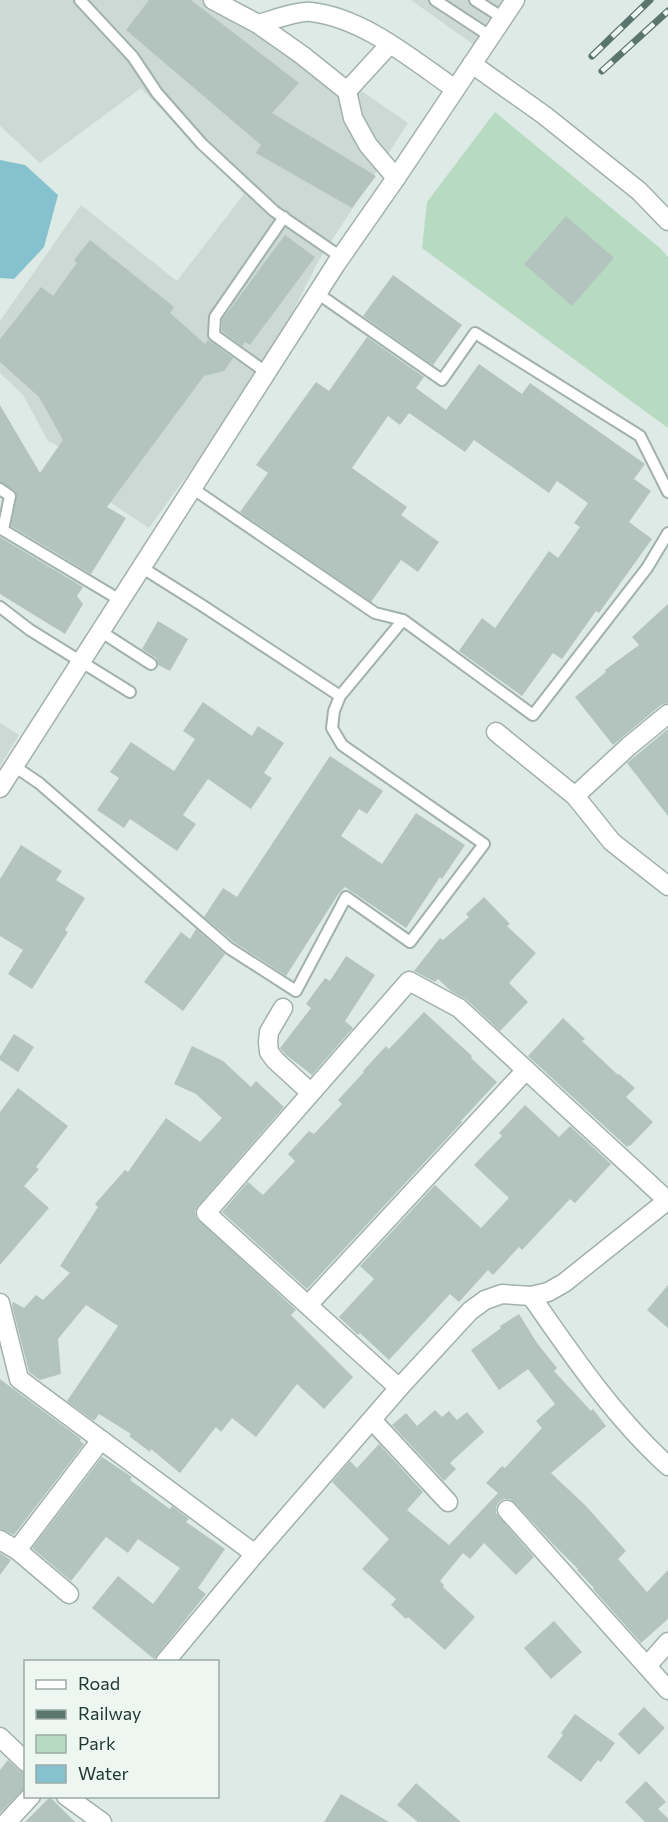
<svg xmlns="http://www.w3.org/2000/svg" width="668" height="1822" viewBox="0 0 668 1822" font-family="Commissioner,sans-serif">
<rect width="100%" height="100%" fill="#deeae5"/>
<path fill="#ccd9d4" d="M 0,0 L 230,0 L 408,123 L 319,260 L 263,370 L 149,528 L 78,481 L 88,460 L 48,441 L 23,395 L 0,373 L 0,321 L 81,205 L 177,281 L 244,194 L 141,88 L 40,163 L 0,126 Z
M 411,0 L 504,0 L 474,45 Z
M 0,723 L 19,735 L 0,766 Z"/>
<path fill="#b7dbc1" d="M 495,112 L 660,248 L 668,257 L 668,428 L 422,248 L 427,202 Z"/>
<path fill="#85c1cf" d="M 0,160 L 25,165 L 58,195 L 44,247 L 14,279 L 0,278 Z"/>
<path fill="#b3c4be" d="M 149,0 L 191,0 L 299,83 L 272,113 L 376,176 L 352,208 L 256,153 L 261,145 L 126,30 Z
M 566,216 L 614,258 L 572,306 L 524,264 Z
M 285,235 L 315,257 L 250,345 L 245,342 L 242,346 L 222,331 L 222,320 Z
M 90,240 L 174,307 L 170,313 L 205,344 L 208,340 L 233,358 L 224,371 L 204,376 L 107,507 L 126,518 L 91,574 L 11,526 L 17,494 L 14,490 L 0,482 L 0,405 L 40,473 L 63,440 L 39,397 L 0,362 L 0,339 L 41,287 L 53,296 L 77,263 L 74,260 Z
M 393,275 L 462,325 L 433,365 L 363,316 Z
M 367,337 L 424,377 L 416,388 L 446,410 L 479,364 L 522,394 L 530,383 L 645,464 L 634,479 L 651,491 L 629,522 L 652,539 L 599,613 L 596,611 L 562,659 L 553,653 L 522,696 L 459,651 L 482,618 L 495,628 L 549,551 L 558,558 L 580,527 L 574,523 L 588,503 L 557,481 L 549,493 L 474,440 L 465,452 L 409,413 L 400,425 L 388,416 L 352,468 L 407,507 L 401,515 L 439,542 L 418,572 L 401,560 L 371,602 L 240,512 L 268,473 L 256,465 L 316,382 L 329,391 Z
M 0,537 L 83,587 L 77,596 L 83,604 L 65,634 L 0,594 Z
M 668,604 L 668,703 L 661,705 L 613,745 L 575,697 L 606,672 L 605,670 L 639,645 L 632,637 Z
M 158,621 L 188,639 L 170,671 L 158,665 L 156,658 L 142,649 Z
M 203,702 L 252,736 L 258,726 L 284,743 L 264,773 L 272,778 L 251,809 L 208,779 L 183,815 L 196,824 L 177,851 L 130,819 L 124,828 L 97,810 L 119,778 L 110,772 L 131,742 L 174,771 L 195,739 L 183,731 Z
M 668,729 L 668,816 L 627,763 Z
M 330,756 L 383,791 L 367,814 L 359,809 L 341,836 L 382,864 L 416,813 L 465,845 L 442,879 L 440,877 L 406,928 L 345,887 L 339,893 L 286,976 L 234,942 L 204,917 L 223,888 L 237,897 Z
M 21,845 L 62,871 L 56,880 L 85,898 L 65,930 L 68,932 L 32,989 L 8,974 L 23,950 L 0,936 L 0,879 Z
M 484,897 L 510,924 L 507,926 L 536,953 L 509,983 L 528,1002 L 500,1031 L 467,1000 L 451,991 L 438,979 L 435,982 L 414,971 L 440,938 L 443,940 L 469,917 L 466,914 Z
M 196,929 L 225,954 L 183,1011 L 144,982 L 181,932 L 190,939 Z
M 346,956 L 375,975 L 345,1021 L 353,1028 L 312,1075 L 285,1054 L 280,1048 L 311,1008 L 306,1004 L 325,978 L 330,981 Z
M 424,1012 L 472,1056 L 471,1058 L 497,1082 L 461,1121 L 462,1122 L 307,1289 L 222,1212 L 248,1182 L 263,1195 L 295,1161 L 288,1154 L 309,1131 L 314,1134 L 342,1104 L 338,1100 L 364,1072 L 363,1071 L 386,1046 L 389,1049 Z
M 563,1018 L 585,1039 L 582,1041 L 618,1075 L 619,1074 L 635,1088 L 626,1097 L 653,1122 L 630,1146 L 629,1145 L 627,1147 L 528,1056 Z
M 14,1034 L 34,1047 L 18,1072 L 0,1060 L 0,1056 Z
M 192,1046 L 223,1061 L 251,1087 L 256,1081 L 284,1107 L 198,1206 L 195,1211 L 196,1217 L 296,1310 L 291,1315 L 353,1377 L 324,1409 L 297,1384 L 256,1437 L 232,1418 L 221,1432 L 216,1427 L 180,1473 L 151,1449 L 150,1452 L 129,1436 L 131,1434 L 99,1414 L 94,1421 L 67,1401 L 118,1326 L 86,1305 L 58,1339 L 61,1374 L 40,1380 L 29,1372 L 12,1306 L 13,1302 L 24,1308 L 36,1295 L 43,1300 L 70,1273 L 60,1266 L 98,1207 L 95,1204 L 125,1170 L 128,1172 L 166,1118 L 200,1142 L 222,1118 L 196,1094 L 174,1084 Z
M 18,1088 L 68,1126 L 36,1167 L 39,1169 L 24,1186 L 49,1208 L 0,1265 L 0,1112 Z
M 525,1105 L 559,1137 L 570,1126 L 611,1164 L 575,1203 L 570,1199 L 522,1250 L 519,1247 L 493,1275 L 488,1270 L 459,1302 L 450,1294 L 389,1360 L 360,1333 L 358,1335 L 339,1317 L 374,1279 L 360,1266 L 435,1185 L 481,1228 L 509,1198 L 474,1165 L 502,1136 L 499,1133 Z
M 668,1285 L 668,1328 L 647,1310 Z
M 519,1314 L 537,1343 L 557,1368 L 554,1371 L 591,1411 L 593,1409 L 606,1426 L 551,1473 L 586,1506 L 626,1551 L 618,1559 L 647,1592 L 668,1570 L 668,1619 L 641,1643 L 593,1589 L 594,1588 L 577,1570 L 578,1569 L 552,1543 L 515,1503 L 510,1499 L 504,1499 L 499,1502 L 496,1507 L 496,1513 L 534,1557 L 516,1575 L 484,1543 L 470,1559 L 463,1553 L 440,1581 L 444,1585 L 443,1587 L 475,1617 L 445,1650 L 408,1617 L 406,1619 L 391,1605 L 396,1599 L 362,1569 L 389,1539 L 332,1482 L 350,1461 L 357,1468 L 379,1444 L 423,1492 L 407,1510 L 449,1545 L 498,1493 L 486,1483 L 502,1466 L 505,1468 L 542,1428 L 536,1421 L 555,1404 L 528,1369 L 499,1390 L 471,1350 L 501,1328 L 500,1326 Z
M 0,1379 L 81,1439 L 80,1441 L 84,1444 L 14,1535 L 0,1529 Z
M 435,1410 L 442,1417 L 449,1411 L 457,1420 L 467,1412 L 484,1432 L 450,1463 L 456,1469 L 444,1481 L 392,1425 L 406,1413 L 417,1426 Z
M 102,1457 L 132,1477 L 130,1480 L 170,1509 L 172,1506 L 189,1519 L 186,1522 L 225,1549 L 198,1588 L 206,1594 L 154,1659 L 92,1608 L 118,1576 L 153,1604 L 180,1568 L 138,1539 L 128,1553 L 106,1537 L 71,1581 L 32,1548 Z
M 0,1553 L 11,1560 L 0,1575 Z
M 554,1621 L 582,1652 L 551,1679 L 524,1648 Z
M 644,1707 L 665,1728 L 639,1755 L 618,1734 Z
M 575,1714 L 615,1743 L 601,1762 L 598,1760 L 581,1782 L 547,1757 L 563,1735 L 561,1733 Z
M 8,1760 L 19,1770 L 26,1773 L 26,1787 L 0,1813 L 0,1770 Z
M 646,1781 L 666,1802 L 658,1809 L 668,1818 L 668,1822 L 645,1822 L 625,1802 Z
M 416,1783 L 461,1822 L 418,1822 L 397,1805 Z
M 341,1794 L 389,1822 L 324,1822 Z
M 50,1797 L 75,1822 L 25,1822 Z"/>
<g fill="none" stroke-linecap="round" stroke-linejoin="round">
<defs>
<path id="service" d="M 80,0 L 133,57 L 157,93 L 202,144 L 274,211 L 341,257
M 435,0 L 490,36
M 475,0 L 503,18
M 317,293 L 442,380 L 475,333 L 640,436 L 668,492
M 267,371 L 263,370 L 214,335 L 215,317 L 284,217
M 192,488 L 375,613 L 403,620
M 0,489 L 10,496 L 3,530 L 120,600
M 141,567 L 203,606 L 340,696
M 0,607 L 30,630 L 130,692
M 100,631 L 151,664
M 14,766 L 39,783 L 229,948 L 296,991 L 346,897 L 410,942 L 484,844 L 342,745 L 332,728 L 334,711 L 340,696 L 403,620 L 533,715 L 647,568 L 668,533"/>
<path id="minor" d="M 213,0 L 258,24 L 302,55 L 347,91 L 353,118 L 368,145 L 396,178
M 258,24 C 270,21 300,10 311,12 C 364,18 413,60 455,89
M 472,64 L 544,115 L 639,191 L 668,221
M 347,91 L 390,44
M 496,732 L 575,796 L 612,842 L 668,886
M 575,796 L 629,746 L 668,714
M 283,1008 L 269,1032 L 268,1042 L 269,1052 L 275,1060 L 311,1093
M 531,1296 C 572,1355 614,1417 668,1466
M 308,1305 L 526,1070
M 399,1388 L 206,1213 L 409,981 L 459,1008 L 668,1201
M 372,1420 L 448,1502
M 507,1510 L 668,1690
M 0,1540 L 17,1550 L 69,1594
M 17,1550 L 101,1440
M 647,1666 L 668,1642
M 0,1737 L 26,1762
M 66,1796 L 102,1822"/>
<path id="tertiary" d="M 0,788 L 336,264 L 396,178 L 515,0
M 0,1303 L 19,1379 L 255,1554
M 165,1662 L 255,1554 L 399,1388 L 470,1311 L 485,1300 L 502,1294 L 531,1296 L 548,1292 L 564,1283 L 668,1200
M 7,1822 L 31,1796"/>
</defs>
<use href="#service" stroke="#a1b1ac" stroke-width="14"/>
<use href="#minor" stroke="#a1b1ac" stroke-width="21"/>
<use href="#tertiary" stroke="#a1b1ac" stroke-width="21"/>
<use href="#service" stroke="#fff" stroke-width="10"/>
<use href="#minor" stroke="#fff" stroke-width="18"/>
<use href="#tertiary" stroke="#fff" stroke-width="18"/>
<defs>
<path id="rail" d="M 592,56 L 650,0
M 602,71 L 668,11"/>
</defs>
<use href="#rail" stroke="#5a756e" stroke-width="7"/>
<use href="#rail" stroke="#eef6f2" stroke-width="4.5" stroke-dasharray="14" stroke-linecap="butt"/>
</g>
<rect x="24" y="1660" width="195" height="138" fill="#eef6f2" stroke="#9caaa6" stroke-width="1.5"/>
<rect x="36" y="1680" width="30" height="9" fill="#ffffff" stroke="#9caaa6" stroke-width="1.5"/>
<text x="78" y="1690" font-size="18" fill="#203933">Road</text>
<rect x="36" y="1710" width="30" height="9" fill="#5a756e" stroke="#9caaa6" stroke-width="1.5"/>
<text x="78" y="1720" font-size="18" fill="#203933">Railway</text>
<rect x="36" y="1735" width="30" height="18" fill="#b7dbc1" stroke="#9caaa6" stroke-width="1.5"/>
<text x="78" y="1750" font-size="18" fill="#203933">Park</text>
<rect x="36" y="1765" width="30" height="18" fill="#85c1cf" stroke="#9caaa6" stroke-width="1.5"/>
<text x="78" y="1780" font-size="18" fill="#203933">Water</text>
</svg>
